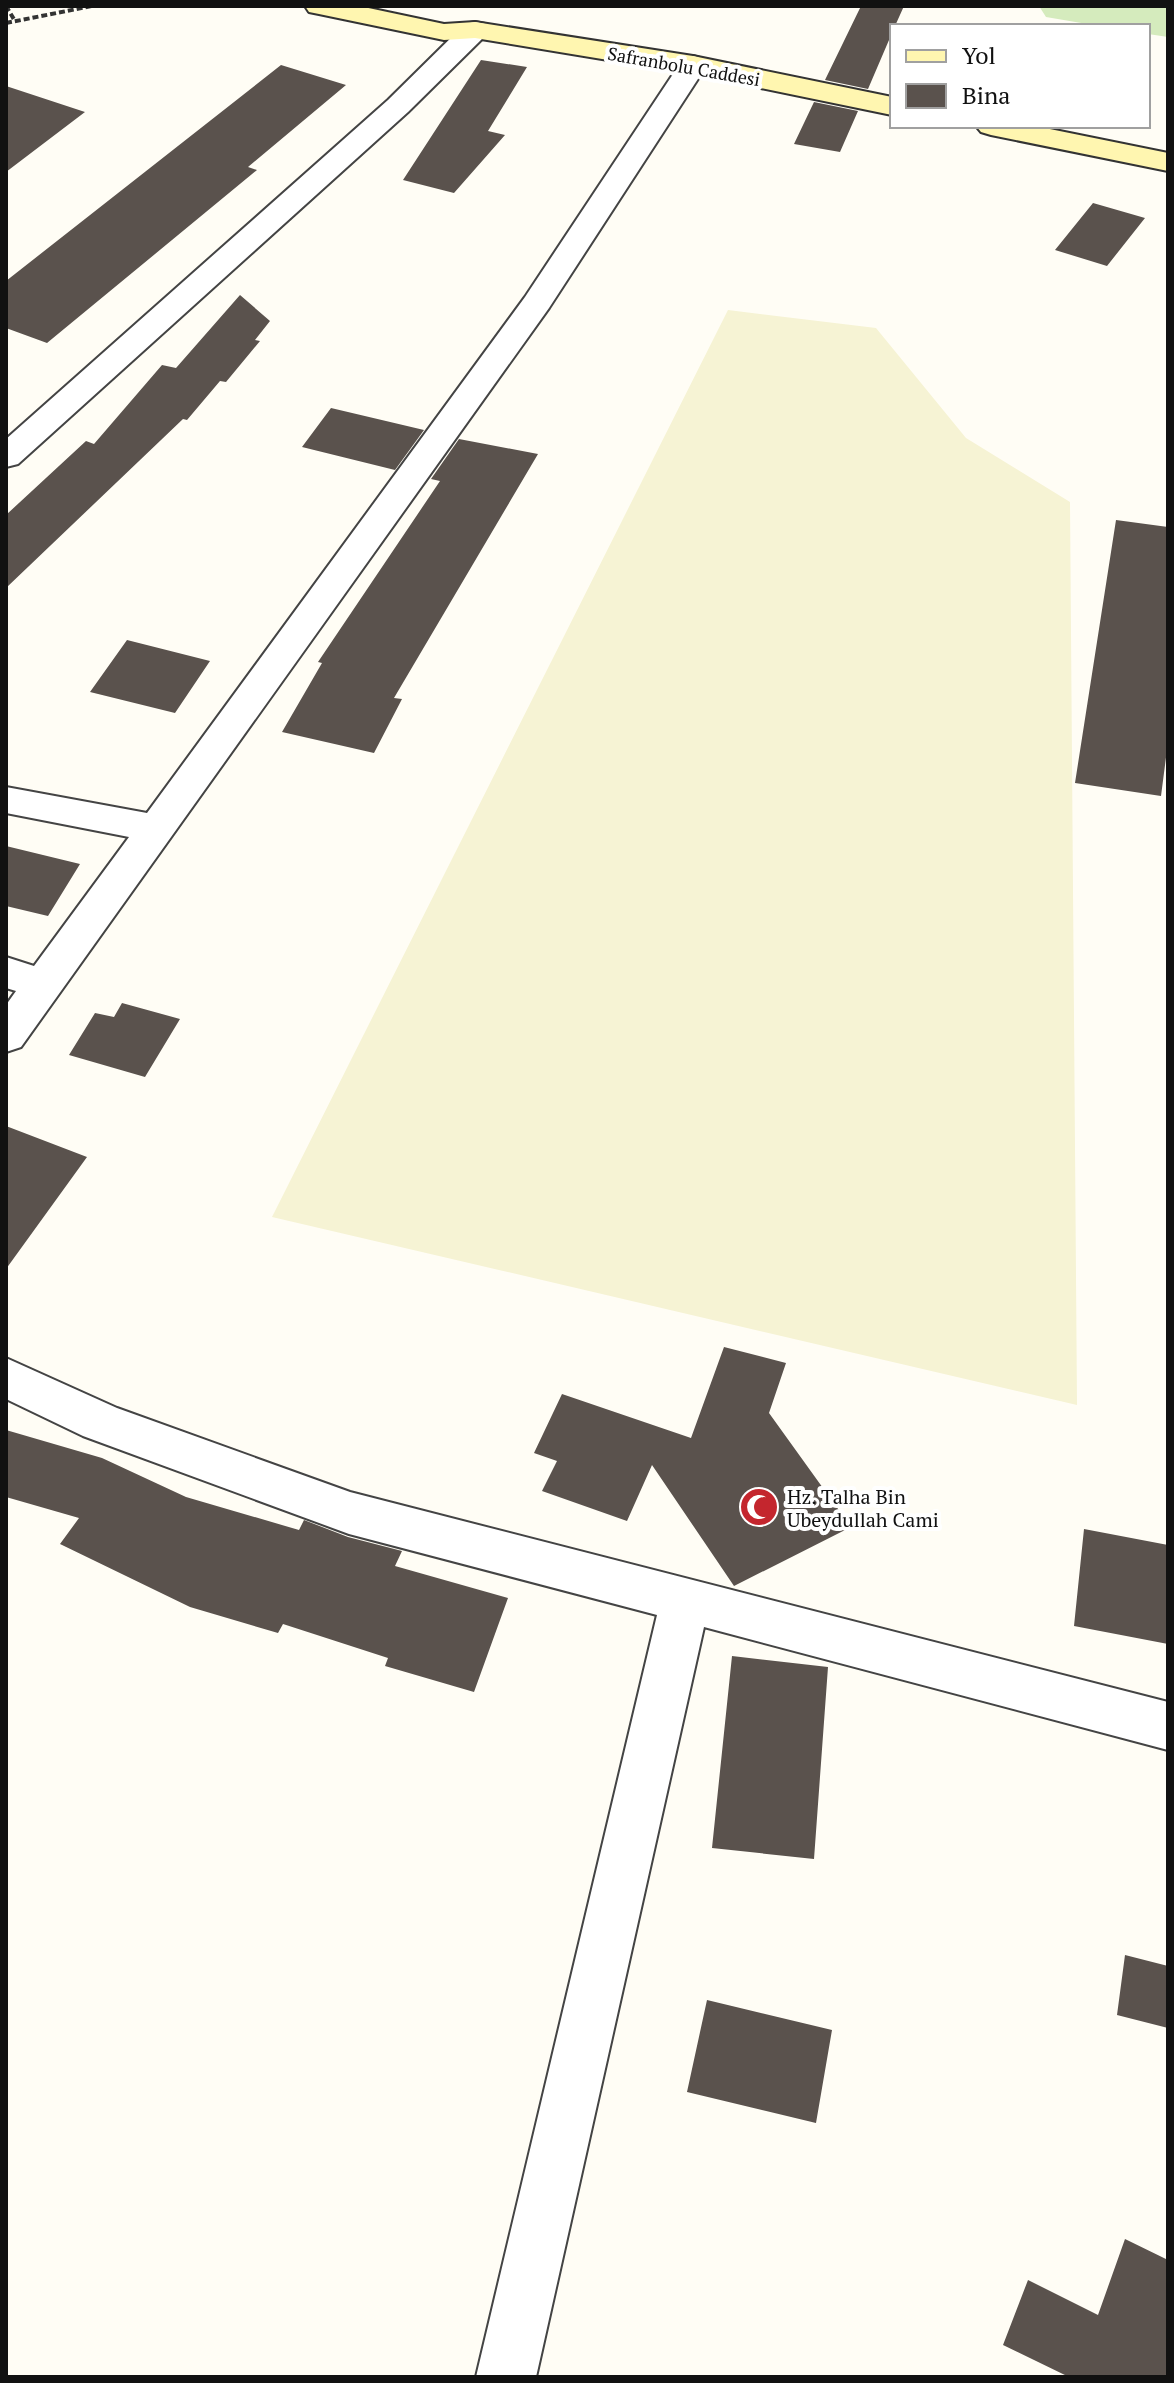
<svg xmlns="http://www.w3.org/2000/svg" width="1174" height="2383" viewBox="0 0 1174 2383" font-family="'PT Serif',serif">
<rect width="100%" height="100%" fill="#fffdf5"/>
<path fill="#f6f3d4" d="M 728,310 L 876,328 L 966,438 L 1070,502 L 1077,1405 L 272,1217 Z"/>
<path fill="#d5ebbd" d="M 1039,6 L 1168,6 L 1168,37 L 1148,34 L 1148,26 L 1099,26 L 1046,17 Z"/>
<path fill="#5a524d" d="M 861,6 L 904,6 L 895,26 L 892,26 L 892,33 L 868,89 L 825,80 Z
M 481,60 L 527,67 L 488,131 L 505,135 L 454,193 L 403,180 Z
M 281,65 L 346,85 L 248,167 L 257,170 L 47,343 L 6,328 L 6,281 Z
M 6,86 L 85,112 L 6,172 Z
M 814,102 L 858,111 L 840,152 L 794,144 Z
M 1093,203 L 1145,218 L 1107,266 L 1055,250 Z
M 240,295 L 270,321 L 255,340 L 260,341 L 226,382 L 220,381 L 187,420 L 183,419 L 6,588 L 6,515 L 86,441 L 94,444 L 162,365 L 176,368 Z
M 331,408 L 424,430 L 395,470 L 302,447 Z
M 459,439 L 538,454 L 394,698 L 402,699 L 374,753 L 282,732 L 322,663 L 318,662 L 440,481 L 431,479 Z
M 1116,520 L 1168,527 L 1168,742 L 1161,796 L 1075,783 Z
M 127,640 L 210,661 L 175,713 L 90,692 Z
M 6,846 L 80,864 L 48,916 L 6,906 Z
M 122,1003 L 180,1019 L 145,1077 L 69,1055 L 95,1013 L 114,1017 Z
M 6,1126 L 87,1157 L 6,1269 Z
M 724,1347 L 786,1363 L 769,1413 L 851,1527 L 734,1586 L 652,1465 L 627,1521 L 542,1491 L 557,1461 L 534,1453 L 562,1394 L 691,1438 Z
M 6,1430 L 102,1458 L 186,1497 L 299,1530 L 304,1520 L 348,1537 L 402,1551 L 395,1566 L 508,1598 L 474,1692 L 385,1666 L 388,1658 L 283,1624 L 278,1633 L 190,1607 L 60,1544 L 79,1518 L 6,1497 Z
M 1084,1529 L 1168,1545 L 1168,1644 L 1074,1626 Z
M 732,1656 L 828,1667 L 814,1859 L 712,1848 Z
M 1125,1955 L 1168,1966 L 1168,2028 L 1117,2015 Z
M 707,2000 L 832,2030 L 816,2123 L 687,2092 Z
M 1125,2239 L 1168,2260 L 1168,2377 L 1069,2377 L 1003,2345 L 1028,2280 L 1098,2315 Z"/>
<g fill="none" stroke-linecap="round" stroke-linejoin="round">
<defs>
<path id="street" d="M 475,22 L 485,24 L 489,30 L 485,36 L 408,112 L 18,464 L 6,467 L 6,439 L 388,100 L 465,24 Z
M 693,56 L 703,59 L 707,65 L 549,308 L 21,1047 L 6,1052 L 6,1005 L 16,991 L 6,988 L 6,957 L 34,966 L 129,837 L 6,813 L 6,787 L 147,813 L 525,297 L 683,59 Z
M 6,1358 L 117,1408 L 350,1492 L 1168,1702 L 1168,1750 L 704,1627 L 536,2377 L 476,2377 L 657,1615 L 349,1534 L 83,1436 L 6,1399 Z"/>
<path id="secondary" d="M 305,6 L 359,6 L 444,24 L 475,22 L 693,56 L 892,97 L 892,115 L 693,74 L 475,38 L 444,40 L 319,14 L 309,12 Z
M 976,126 L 1035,126 L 1168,153 L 1168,171 L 991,135 L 981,132 Z"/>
</defs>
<use href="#street" stroke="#444" stroke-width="4"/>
<use href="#secondary" stroke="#333" stroke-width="4"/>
<path stroke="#333" stroke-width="4" stroke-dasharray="6 3" stroke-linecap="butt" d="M 6,6 L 15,21
M 6,23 L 92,6"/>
<use href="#street" fill="#fff" fill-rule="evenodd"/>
<use href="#secondary" fill="#fff6b0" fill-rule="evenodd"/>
</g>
<defs>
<symbol id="mosque-disc" viewBox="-11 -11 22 22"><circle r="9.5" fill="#c4262e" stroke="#fff"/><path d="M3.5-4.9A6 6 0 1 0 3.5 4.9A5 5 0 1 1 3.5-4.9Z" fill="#fff"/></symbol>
</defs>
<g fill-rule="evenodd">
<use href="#mosque-disc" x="737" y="1485" width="44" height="44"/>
</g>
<g text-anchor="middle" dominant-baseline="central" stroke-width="8" stroke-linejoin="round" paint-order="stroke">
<g font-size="18" fill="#111" stroke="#fff">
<text transform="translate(684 66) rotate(10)">Safranbolu Caddesi</text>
</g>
<g font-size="20" fill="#111" stroke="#fff" text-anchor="start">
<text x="787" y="1496">Hz. Talha Bin<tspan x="787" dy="23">Ubeydullah Cami</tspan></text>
</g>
</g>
<rect width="1174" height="2383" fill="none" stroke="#111111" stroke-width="16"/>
<rect x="890" y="24" width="260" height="104" fill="#ffffff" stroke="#a0a0a0" stroke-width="2"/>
<rect x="906" y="50" width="40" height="12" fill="#fff6b0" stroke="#a0a0a0" stroke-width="2"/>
<text x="962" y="64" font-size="24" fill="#111111">Yol</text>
<rect x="906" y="84" width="40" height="24" fill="#5a524d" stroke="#a0a0a0" stroke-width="2"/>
<text x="962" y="104" font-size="24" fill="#111111">Bina</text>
</svg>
